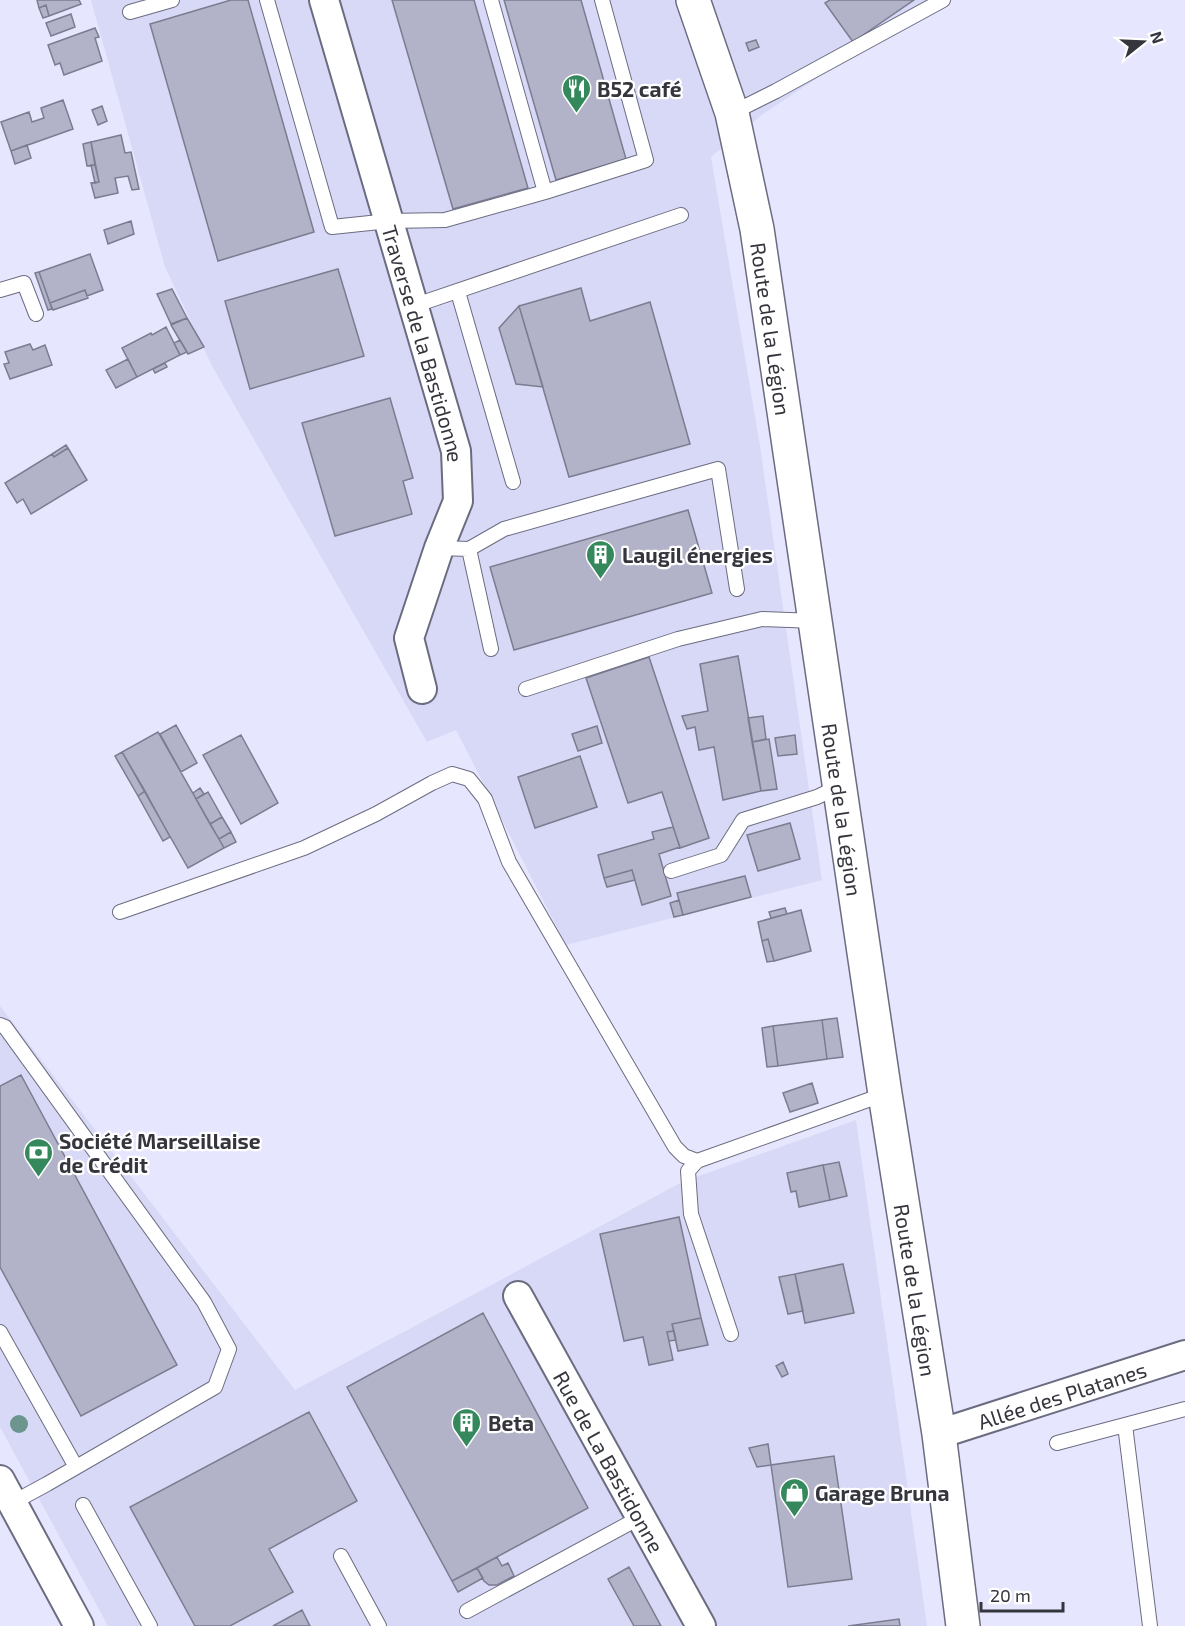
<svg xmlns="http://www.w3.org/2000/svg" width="1185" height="1626" viewBox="0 0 1185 1626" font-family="'Exo 2',sans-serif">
<rect width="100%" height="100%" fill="#e6e6fe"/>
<path fill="#d8d9f6" d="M 91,0 L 935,0 L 763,114 L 711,157 L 760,446 L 822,880 L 566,945 L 456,730 L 427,742 L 212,366 L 165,267 Z
M 0,1006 L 295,1390 L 521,1269 L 682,1182 L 856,1120 L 927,1626 L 108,1626 L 0,1427 Z"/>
<path fill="#b2b3c9" stroke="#7b7c90" stroke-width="1.5" d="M 37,0 L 79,0 L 81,4 L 49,16 L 46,5 L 39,8 Z
M 231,0 L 248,0 L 314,232 L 218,261 L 150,24 Z
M 392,0 L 474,0 L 528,188 L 453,209 Z
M 504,0 L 581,0 L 626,159 L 556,180 Z
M 830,0 L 914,0 L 853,42 L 825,3 Z
M 46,5 L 49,16 L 43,18 L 39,8 Z
M 71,14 L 75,27 L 51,36 L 46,23 Z
M 95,28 L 99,37 L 95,38 L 102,61 L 64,75 L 60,63 L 55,65 L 48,45 Z
M 756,40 L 759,47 L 749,51 L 746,43 Z
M 63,100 L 73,129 L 11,151 L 1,122 L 29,112 L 32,122 L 44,118 L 41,108 Z
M 102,106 L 107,121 L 98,125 L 92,110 Z
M 121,135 L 125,153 L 131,152 L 139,189 L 132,190 L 128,176 L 115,178 L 118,193 L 95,198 L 91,183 L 99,182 L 91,142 Z
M 91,142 L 95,165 L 87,166 L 83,144 Z
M 27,145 L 31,158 L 15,164 L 11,151 Z
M 91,165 L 95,165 L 99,182 L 95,183 Z
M 131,221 L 134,234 L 108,244 L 104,230 Z
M 90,254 L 103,290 L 87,296 L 85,290 L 50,303 L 39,272 Z
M 338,269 L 364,356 L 250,389 L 225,301 Z
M 39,272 L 52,309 L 48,310 L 35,273 Z
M 581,288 L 590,321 L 650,302 L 690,444 L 569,477 L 519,306 Z
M 172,289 L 187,318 L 171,324 L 157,294 Z
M 85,290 L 88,298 L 53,310 L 50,303 Z
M 519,306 L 543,387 L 516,384 L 499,328 Z
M 187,318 L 204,347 L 188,354 L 171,325 Z
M 166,327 L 180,355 L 137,377 L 122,348 L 151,333 L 152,335 Z
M 180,340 L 187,352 L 180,355 L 174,343 Z
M 30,344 L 33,350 L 45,345 L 52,365 L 10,379 L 4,364 L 9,363 L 5,352 Z
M 128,359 L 137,377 L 116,388 L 106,370 Z
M 165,363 L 167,367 L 155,373 L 153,369 Z
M 390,398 L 413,478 L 403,481 L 412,514 L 335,536 L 302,423 Z
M 66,445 L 68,448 L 54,457 L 52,454 Z
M 68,448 L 87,480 L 31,514 L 23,499 L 17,503 L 5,483 L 52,454 L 54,457 Z
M 688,510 L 712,593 L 514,650 L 490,567 Z
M 738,656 L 761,791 L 723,800 L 714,747 L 699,750 L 695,727 L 687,729 L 682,716 L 708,711 L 700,664 Z
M 649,657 L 709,838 L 680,848 L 662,792 L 628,803 L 586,678 Z
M 763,716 L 766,739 L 752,742 L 748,718 Z
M 176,725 L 197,763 L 181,772 L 160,734 Z
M 597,726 L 602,743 L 578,751 L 572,734 Z
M 158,732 L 224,848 L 188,868 L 122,752 Z
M 241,735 L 278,803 L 241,824 L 203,755 Z
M 795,735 L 797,754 L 778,756 L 775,738 Z
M 769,739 L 777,789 L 761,791 L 752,742 Z
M 122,752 L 145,791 L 138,796 L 115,756 Z
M 580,756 L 597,807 L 535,828 L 518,777 Z
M 200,788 L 204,794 L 196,799 L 193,793 Z
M 145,791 L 170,837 L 163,841 L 138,796 Z
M 208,792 L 222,817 L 210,824 L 196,799 Z
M 222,817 L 231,832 L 219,839 L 210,824 Z
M 790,823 L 800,859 L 758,871 L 747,835 Z
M 673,827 L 680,847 L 659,854 L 671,896 L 642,905 L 632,870 L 604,878 L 598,855 L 654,839 L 652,832 Z
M 231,832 L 236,842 L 224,848 L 219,839 Z
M 632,870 L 635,880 L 607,887 L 604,878 Z
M 745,876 L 751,897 L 683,915 L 677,893 Z
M 679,900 L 683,915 L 674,917 L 670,903 Z
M 785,908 L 787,914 L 771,918 L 769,912 Z
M 801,910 L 811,951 L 774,961 L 768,939 L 762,941 L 758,922 Z
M 768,939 L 774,961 L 767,962 L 762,941 Z
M 837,1018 L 843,1057 L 827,1059 L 822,1020 Z
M 822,1020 L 827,1059 L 778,1066 L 773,1026 Z
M 773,1026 L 778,1066 L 767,1067 L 762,1028 Z
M 21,1075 L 177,1365 L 81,1416 L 0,1267 L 0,1086 Z
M 812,1083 L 818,1103 L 790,1112 L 783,1093 Z
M 839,1162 L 847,1196 L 830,1200 L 823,1165 Z
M 823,1165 L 830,1200 L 799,1207 L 796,1191 L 791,1192 L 787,1173 Z
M 679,1217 L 701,1318 L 672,1324 L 674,1331 L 667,1332 L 673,1360 L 649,1365 L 643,1337 L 624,1341 L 600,1234 Z
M 843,1264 L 854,1313 L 805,1323 L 795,1274 Z
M 795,1274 L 803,1311 L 788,1314 L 779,1277 Z
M 483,1313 L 588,1508 L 452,1581 L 347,1387 Z
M 701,1318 L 708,1345 L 678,1351 L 672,1324 Z
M 674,1331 L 676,1340 L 669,1341 L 667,1332 Z
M 783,1362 L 788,1374 L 782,1377 L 776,1366 Z
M 309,1412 L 357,1501 L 269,1549 L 293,1592 L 230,1626 L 195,1626 L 130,1507 Z
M 768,1444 L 771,1465 L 757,1467 L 749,1448 Z
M 834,1456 L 852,1579 L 788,1587 L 771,1465 Z
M 497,1557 L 502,1566 L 508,1563 L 514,1576 L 497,1585 L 489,1585 L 484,1581 L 477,1568 Z
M 629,1567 L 661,1626 L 634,1626 L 608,1579 Z
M 477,1568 L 483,1578 L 458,1592 L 452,1581 Z
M 302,1610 L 310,1626 L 273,1626 Z
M 899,1619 L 900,1626 L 848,1626 Z"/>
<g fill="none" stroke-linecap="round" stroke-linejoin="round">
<defs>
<path id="lane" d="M 267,0 L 332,227 L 389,221 L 445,220 L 545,192
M 491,0 L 545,192 L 646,160 L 602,0
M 130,12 L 172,0
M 732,113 L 776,91 L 943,0
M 0,290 L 24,283 L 36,314
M 458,292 L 513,482
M 413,306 L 681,215
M 439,548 L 469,549 L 504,529 L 718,469 L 737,589
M 469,549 L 491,649
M 526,689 L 678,639 L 762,619 L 816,621
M 671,871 L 721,855 L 743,820 L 817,797 L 840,786
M 120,912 L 304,848 L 376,814 L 432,783 L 452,774 L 469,779 L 485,799 L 509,862 L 675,1147 L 684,1156 L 697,1161 L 885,1094
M 0,1025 L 5,1027 L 204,1302 L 229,1349 L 215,1387 L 47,1484 L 12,1503
M 697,1161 L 688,1171 L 691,1214 L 731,1334
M 0,1332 L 76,1467
M 1125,1425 L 1150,1626
M 1057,1443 L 1185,1409
M 83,1505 L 150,1626
M 341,1556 L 379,1626
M 467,1611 L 641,1517"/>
<g id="street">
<path id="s1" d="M 324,0 L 456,451 L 458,501 L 439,548 L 409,638 L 422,689"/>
<path id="s2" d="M 518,1296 L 701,1626"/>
<path id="s3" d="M 939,1434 L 1185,1355"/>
<path d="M 0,1480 L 79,1626"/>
</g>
<g id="secondary">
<path id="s4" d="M 693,0 L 732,113 L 757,229 L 885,1094 L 939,1434 L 963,1626"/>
</g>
</defs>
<use href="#lane" stroke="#6b6c80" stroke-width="16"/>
<use href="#street" stroke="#6b6c80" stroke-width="32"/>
<use href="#secondary" stroke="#6b6c80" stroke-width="36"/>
<use href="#lane" stroke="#fff" stroke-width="14"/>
<use href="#street" stroke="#fff" stroke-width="28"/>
<use href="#secondary" stroke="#fff" stroke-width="33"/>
</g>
<circle fill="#6b958d" cx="19" cy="1424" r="9"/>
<defs>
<symbol id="restaurant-pin" viewBox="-11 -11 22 30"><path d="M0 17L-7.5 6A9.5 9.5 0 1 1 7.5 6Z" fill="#34885b" stroke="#fff"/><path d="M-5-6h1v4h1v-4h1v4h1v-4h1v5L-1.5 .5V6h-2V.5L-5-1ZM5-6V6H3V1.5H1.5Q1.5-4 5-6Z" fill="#fff"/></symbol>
<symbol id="building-pin" viewBox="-11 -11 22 30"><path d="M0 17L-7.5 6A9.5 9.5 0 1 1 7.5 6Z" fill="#34885b" stroke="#fff"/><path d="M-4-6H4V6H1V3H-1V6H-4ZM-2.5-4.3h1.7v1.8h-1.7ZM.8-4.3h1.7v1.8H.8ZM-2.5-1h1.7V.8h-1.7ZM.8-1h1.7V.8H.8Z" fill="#fff"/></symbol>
<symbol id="bank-pin" viewBox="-11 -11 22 30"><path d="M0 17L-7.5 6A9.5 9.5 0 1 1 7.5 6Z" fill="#34885b" stroke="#fff"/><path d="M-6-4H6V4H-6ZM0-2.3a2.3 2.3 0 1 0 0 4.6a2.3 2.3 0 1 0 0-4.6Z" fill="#fff"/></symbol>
<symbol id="shop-pin" viewBox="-11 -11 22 30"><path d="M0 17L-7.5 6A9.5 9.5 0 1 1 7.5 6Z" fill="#34885b" stroke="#fff"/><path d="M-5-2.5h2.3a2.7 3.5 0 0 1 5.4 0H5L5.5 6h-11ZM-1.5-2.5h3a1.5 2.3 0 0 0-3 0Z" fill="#fff"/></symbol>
</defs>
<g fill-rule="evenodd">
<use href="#restaurant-pin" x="560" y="72" width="33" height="45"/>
<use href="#building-pin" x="584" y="538" width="33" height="45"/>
<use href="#bank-pin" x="22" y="1136" width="33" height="45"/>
<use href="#building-pin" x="450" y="1406" width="33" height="45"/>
<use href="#shop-pin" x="778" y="1476" width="33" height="45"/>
</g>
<g text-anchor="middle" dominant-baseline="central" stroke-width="4.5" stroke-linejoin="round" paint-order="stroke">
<g font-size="21" font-weight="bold" fill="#35353e" stroke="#fff" text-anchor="start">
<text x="597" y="88">B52 café</text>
<text x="622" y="554">Laugil énergies</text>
<text x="59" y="1140">Société Marseillaise<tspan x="59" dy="24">de Crédit</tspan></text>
<text x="488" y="1422">Beta</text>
<text x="815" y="1492">Garage Bruna</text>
</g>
<g font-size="21" fill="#35353e" stroke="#fff">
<text stroke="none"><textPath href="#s4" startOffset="339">Route de la Légion</textPath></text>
<text stroke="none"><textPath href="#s1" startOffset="358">Traverse de la Bastidonne</textPath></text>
<text stroke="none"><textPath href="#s4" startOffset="825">Route de la Légion</textPath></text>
<text stroke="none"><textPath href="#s4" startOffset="1311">Route de la Légion</textPath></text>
<text stroke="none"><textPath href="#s3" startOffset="129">Allée des Platanes</textPath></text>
<text stroke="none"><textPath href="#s2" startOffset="189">Rue de La Bastidonne</textPath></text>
</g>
</g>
<g transform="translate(1143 42) rotate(72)" stroke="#ffffff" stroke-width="4.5" paint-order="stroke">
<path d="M0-4.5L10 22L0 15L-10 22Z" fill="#35353e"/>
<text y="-9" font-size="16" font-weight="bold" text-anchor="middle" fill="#35353e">N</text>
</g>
<path d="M981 1602v9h82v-9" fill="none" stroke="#35353e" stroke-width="3"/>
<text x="990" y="1602" font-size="18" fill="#35353e" stroke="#ffffff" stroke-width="4.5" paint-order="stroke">20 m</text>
</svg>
